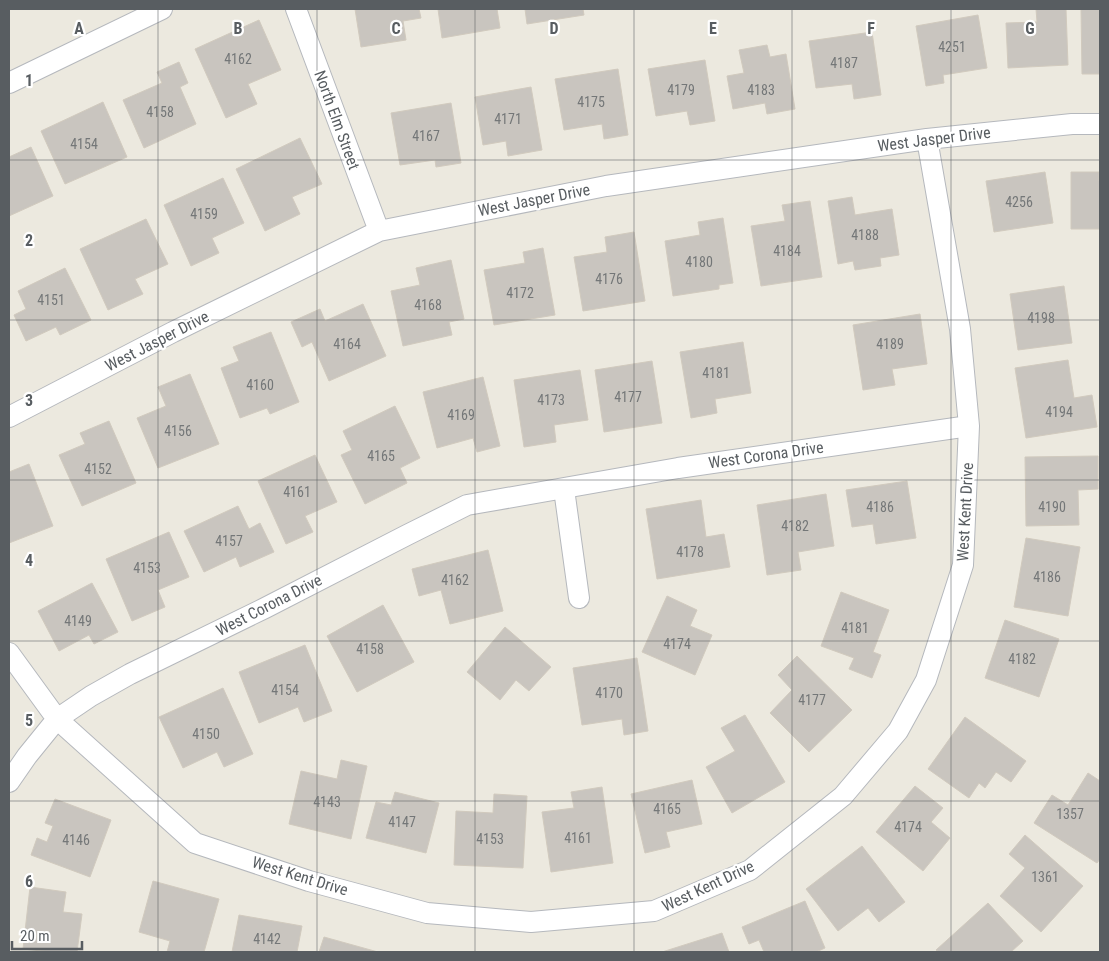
<svg xmlns="http://www.w3.org/2000/svg" width="1109" height="961" viewBox="0 0 1109 961" font-family="'Roboto Condensed',sans-serif">
<rect width="100%" height="100%" fill="#ece9df"/>
<path fill="#c9c5bf" stroke="#d1cabe" d="M 355,9 L 419,9 L 421,18 L 403,21 L 406,40 L 361,47 Z
M 438,9 L 497,9 L 500,28 L 442,38 Z
M 525,9 L 583,9 L 584,15 L 527,24 Z
M 1036,9 L 1066,9 L 1068,65 L 1008,68 L 1006,23 L 1037,22 Z
M 1081,9 L 1100,9 L 1100,74 L 1082,74 Z
M 978,15 L 987,68 L 943,75 L 944,83 L 926,86 L 916,26 Z
M 259,20 L 281,70 L 248,84 L 257,104 L 226,118 L 195,49 Z
M 872,32 L 881,95 L 854,99 L 852,84 L 816,88 L 809,41 Z
M 767,45 L 770,57 L 786,54 L 795,109 L 767,114 L 765,103 L 733,109 L 727,76 L 744,73 L 739,50 Z
M 705,60 L 715,121 L 690,125 L 687,111 L 656,116 L 648,69 Z
M 179,62 L 188,83 L 180,87 L 196,124 L 144,148 L 123,100 L 162,83 L 157,72 Z
M 618,69 L 628,135 L 604,139 L 602,124 L 564,130 L 555,79 Z
M 531,87 L 542,150 L 508,156 L 506,141 L 483,145 L 475,97 Z
M 103,102 L 127,157 L 65,184 L 41,131 Z
M 451,103 L 461,163 L 436,167 L 435,160 L 400,165 L 391,113 Z
M 300,138 L 322,184 L 292,197 L 300,214 L 265,231 L 236,169 Z
M 31,147 L 53,196 L 9,216 L 9,157 Z
M 1045,172 L 1053,223 L 994,232 L 986,181 Z
M 1071,172 L 1099,172 L 1099,181 L 1100,181 L 1100,229 L 1071,229 Z
M 223,178 L 244,223 L 212,238 L 219,253 L 191,266 L 164,205 Z
M 852,197 L 855,215 L 892,209 L 899,255 L 880,258 L 881,266 L 855,270 L 853,261 L 838,264 L 828,201 Z
M 810,201 L 822,277 L 761,286 L 751,226 L 785,221 L 782,205 Z
M 723,218 L 733,283 L 719,285 L 719,289 L 673,296 L 665,241 L 700,235 L 698,222 Z
M 146,219 L 168,264 L 135,279 L 143,294 L 108,310 L 80,249 Z
M 634,232 L 645,301 L 583,311 L 574,257 L 607,252 L 605,237 Z
M 543,248 L 555,315 L 494,325 L 484,270 L 525,263 L 523,252 Z
M 451,260 L 464,319 L 449,322 L 452,335 L 403,346 L 391,291 L 420,285 L 416,268 Z
M 65,268 L 91,320 L 60,335 L 56,327 L 26,341 L 14,315 L 26,309 L 18,291 Z
M 1064,286 L 1072,343 L 1018,350 L 1010,294 Z
M 363,304 L 386,356 L 329,381 L 312,342 L 302,347 L 291,322 L 320,309 L 325,321 Z
M 920,314 L 927,364 L 892,369 L 895,385 L 863,390 L 853,325 Z
M 271,332 L 299,402 L 270,414 L 267,408 L 240,418 L 221,368 L 239,361 L 233,347 Z
M 743,342 L 751,393 L 715,399 L 717,413 L 691,418 L 680,352 Z
M 1068,360 L 1074,398 L 1092,395 L 1097,427 L 1026,438 L 1015,368 Z
M 652,361 L 662,423 L 604,432 L 595,370 Z
M 580,370 L 588,420 L 554,425 L 556,442 L 524,447 L 514,380 Z
M 190,374 L 219,444 L 158,468 L 137,418 L 166,406 L 158,387 Z
M 483,377 L 500,446 L 477,452 L 473,438 L 437,448 L 423,392 Z
M 395,406 L 420,458 L 400,468 L 407,483 L 365,504 L 341,455 L 352,450 L 343,431 Z
M 109,421 L 136,483 L 82,506 L 59,455 L 85,444 L 80,433 Z
M 315,455 L 337,502 L 305,516 L 313,532 L 286,544 L 258,481 Z
M 1098,456 L 1098,489 L 1078,490 L 1079,525 L 1026,526 L 1025,457 Z
M 29,464 L 53,526 L 9,543 L 9,472 Z
M 907,481 L 916,538 L 876,544 L 873,524 L 852,527 L 846,490 Z
M 826,494 L 834,546 L 798,552 L 801,570 L 767,575 L 757,505 Z
M 701,500 L 706,537 L 724,534 L 730,567 L 657,579 L 646,509 Z
M 238,506 L 249,529 L 260,523 L 274,552 L 240,567 L 236,557 L 204,572 L 184,531 Z
M 169,532 L 189,577 L 158,590 L 165,607 L 132,621 L 106,559 Z
M 1026,538 L 1080,547 L 1068,616 L 1014,607 Z
M 488,550 L 503,611 L 450,624 L 441,590 L 419,596 L 412,569 Z
M 92,583 L 118,632 L 94,644 L 89,635 L 59,651 L 38,611 Z
M 841,592 L 889,610 L 873,652 L 881,655 L 872,678 L 849,669 L 854,658 L 821,646 Z
M 667,596 L 697,610 L 690,626 L 712,635 L 695,675 L 642,652 Z
M 383,605 L 414,662 L 357,692 L 327,636 Z
M 1005,620 L 1059,639 L 1039,697 L 985,678 Z
M 505,627 L 551,667 L 529,691 L 516,680 L 500,700 L 467,672 Z
M 305,645 L 332,711 L 304,722 L 298,707 L 259,723 L 239,672 Z
M 797,656 L 852,710 L 809,752 L 770,713 L 792,690 L 778,675 Z
M 637,658 L 648,731 L 624,735 L 622,719 L 582,725 L 573,668 Z
M 223,688 L 253,754 L 224,767 L 217,752 L 183,768 L 159,717 Z
M 745,715 L 785,782 L 732,813 L 706,767 L 735,751 L 721,728 Z
M 965,717 L 1026,761 L 1011,782 L 996,772 L 985,788 L 979,783 L 969,798 L 928,769 Z
M 341,760 L 367,766 L 351,839 L 289,824 L 301,771 L 337,779 Z
M 1088,773 L 1100,781 L 1100,859 L 1097,863 L 1034,823 L 1052,795 L 1068,805 Z
M 692,780 L 702,824 L 666,832 L 670,847 L 645,853 L 631,794 Z
M 915,786 L 943,808 L 931,822 L 950,838 L 923,871 L 876,832 Z
M 602,787 L 613,863 L 551,872 L 542,812 L 574,808 L 571,792 Z
M 395,792 L 439,803 L 426,853 L 366,838 L 376,802 L 391,805 Z
M 494,794 L 527,796 L 523,868 L 454,865 L 456,811 L 493,813 Z
M 55,799 L 111,820 L 90,877 L 31,855 L 37,838 L 47,842 L 53,826 L 45,823 Z
M 1025,835 L 1083,886 L 1041,932 L 1000,896 L 1025,868 L 1009,854 Z
M 862,846 L 905,902 L 879,922 L 868,908 L 838,931 L 806,889 Z
M 153,881 L 219,899 L 204,952 L 167,952 L 170,941 L 139,932 Z
M 30,887 L 66,892 L 63,912 L 82,914 L 77,952 L 51,952 L 23,949 Z
M 805,901 L 825,948 L 816,952 L 764,952 L 759,940 L 749,944 L 742,927 Z
M 988,903 L 1023,941 L 1011,952 L 939,952 L 936,950 Z
M 239,915 L 302,926 L 297,952 L 232,952 Z
M 722,933 L 729,952 L 662,952 Z
M 324,937 L 378,952 L 319,952 Z"/>
<g fill="none" stroke-linecap="round" stroke-linejoin="round">
<defs>
<path id="minor" d="M 296,9 L 379,231
M 9,83 L 162,9
M 9,417 L 173,332 L 379,231 L 606,186 L 927,139 L 1072,124 L 1100,124
M 564,489 L 579,598
M 9,653 L 57,719 L 195,843 L 309,881 L 427,913 L 531,922 L 654,911 L 750,870 L 843,796 L 898,731 L 926,680 L 963,565 L 969,426 L 960,329 L 927,139
M 9,782 L 27,756 L 57,719 L 91,696 L 130,674 L 265,608 L 407,535 L 467,505 L 678,468 L 969,426"/>
</defs>
<use href="#minor" stroke="#b5b8bd" stroke-width="22"/>
<use href="#minor" stroke="#fff" stroke-width="20"/>
</g>
<path fill="none" stroke="#585d61" stroke-width="1" stroke-opacity="0.55" d="M 158,9 L 158,952M 317,9 L 317,952M 475,9 L 475,952M 634,9 L 634,952M 792,9 L 792,952M 951,9 L 951,952M 9,160 L 1100,160M 9,320 L 1100,320M 9,480 L 1100,480M 9,641 L 1100,641M 9,801 L 1100,801"/>
<g text-anchor="middle" dominant-baseline="central" stroke-width="4.5" stroke-linejoin="round" paint-order="stroke">
<g font-size="14" fill="#747778">
<text x="952" y="47">4251</text>
<text x="238" y="59">4162</text>
<text x="844" y="63">4187</text>
<text x="681" y="90">4179</text>
<text x="761" y="90">4183</text>
<text x="591" y="102">4175</text>
<text x="160" y="112">4158</text>
<text x="508" y="119">4171</text>
<text x="426" y="136">4167</text>
<text x="84" y="144">4154</text>
<text x="1019" y="202">4256</text>
<text x="204" y="214">4159</text>
<text x="865" y="235">4188</text>
<text x="787" y="251">4184</text>
<text x="699" y="262">4180</text>
<text x="609" y="279">4176</text>
<text x="520" y="293">4172</text>
<text x="51" y="300">4151</text>
<text x="428" y="305">4168</text>
<text x="1041" y="318">4198</text>
<text x="347" y="344">4164</text>
<text x="890" y="344">4189</text>
<text x="716" y="373">4181</text>
<text x="260" y="385">4160</text>
<text x="628" y="397">4177</text>
<text x="551" y="400">4173</text>
<text x="1059" y="412">4194</text>
<text x="461" y="415">4169</text>
<text x="178" y="431">4156</text>
<text x="381" y="456">4165</text>
<text x="98" y="469">4152</text>
<text x="297" y="492">4161</text>
<text x="880" y="507">4186</text>
<text x="1052" y="507">4190</text>
<text x="795" y="526">4182</text>
<text x="229" y="541">4157</text>
<text x="690" y="552">4178</text>
<text x="147" y="568">4153</text>
<text x="1047" y="577">4186</text>
<text x="455" y="580">4162</text>
<text x="78" y="621">4149</text>
<text x="855" y="628">4181</text>
<text x="677" y="644">4174</text>
<text x="370" y="649">4158</text>
<text x="1022" y="659">4182</text>
<text x="285" y="690">4154</text>
<text x="609" y="693">4170</text>
<text x="812" y="700">4177</text>
<text x="206" y="734">4150</text>
<text x="327" y="802">4143</text>
<text x="667" y="809">4165</text>
<text x="1070" y="814">1357</text>
<text x="402" y="822">4147</text>
<text x="908" y="827">4174</text>
<text x="578" y="838">4161</text>
<text x="490" y="839">4153</text>
<text x="76" y="840">4146</text>
<text x="1045" y="877">1361</text>
<text x="267" y="939">4142</text>
</g>
<g font-size="16" fill="#585d61" stroke="#fff">
<text transform="translate(337 120) rotate(70)">North Elm Street</text>
<text transform="translate(934 139) rotate(-7)">West Jasper Drive</text>
<text transform="translate(534 200) rotate(-11)">West Jasper Drive</text>
<text transform="translate(157 341) rotate(-27)">West Jasper Drive</text>
<text transform="translate(766 455) rotate(-8)">West Corona Drive</text>
<text transform="translate(965 512) rotate(-87)">West Kent Drive</text>
<text transform="translate(269 605) rotate(-27)">West Corona Drive</text>
<text transform="translate(300 876) rotate(17)">West Kent Drive</text>
<text transform="translate(708 886) rotate(-25)">West Kent Drive</text>
</g>
</g>
<g font-size="16" text-anchor="middle" font-weight="bold" fill="#585d61" stroke="#fff" stroke-width="4.5" stroke-linejoin="round" paint-order="stroke">
<text x="79" y="34">A</text>
<text x="238" y="34">B</text>
<text x="396" y="34">C</text>
<text x="554" y="34">D</text>
<text x="713" y="34">E</text>
<text x="871" y="34">F</text>
<text x="1030" y="34">G</text>
<text x="29" y="86">1</text>
<text x="29" y="246">2</text>
<text x="29" y="406">3</text>
<text x="29" y="566">4</text>
<text x="29" y="726">5</text>
<text x="29" y="887">6</text>
</g>
<rect width="1109" height="961" fill="none" stroke="#585d61" stroke-width="20"/>
<path d="M12 941v8h70v-8" fill="none" stroke="#585d61" stroke-width="2.5"/>
<text x="20" y="941" font-size="15" fill="#585d61" stroke="#ffffff" stroke-width="4" paint-order="stroke">20 m</text>
</svg>
